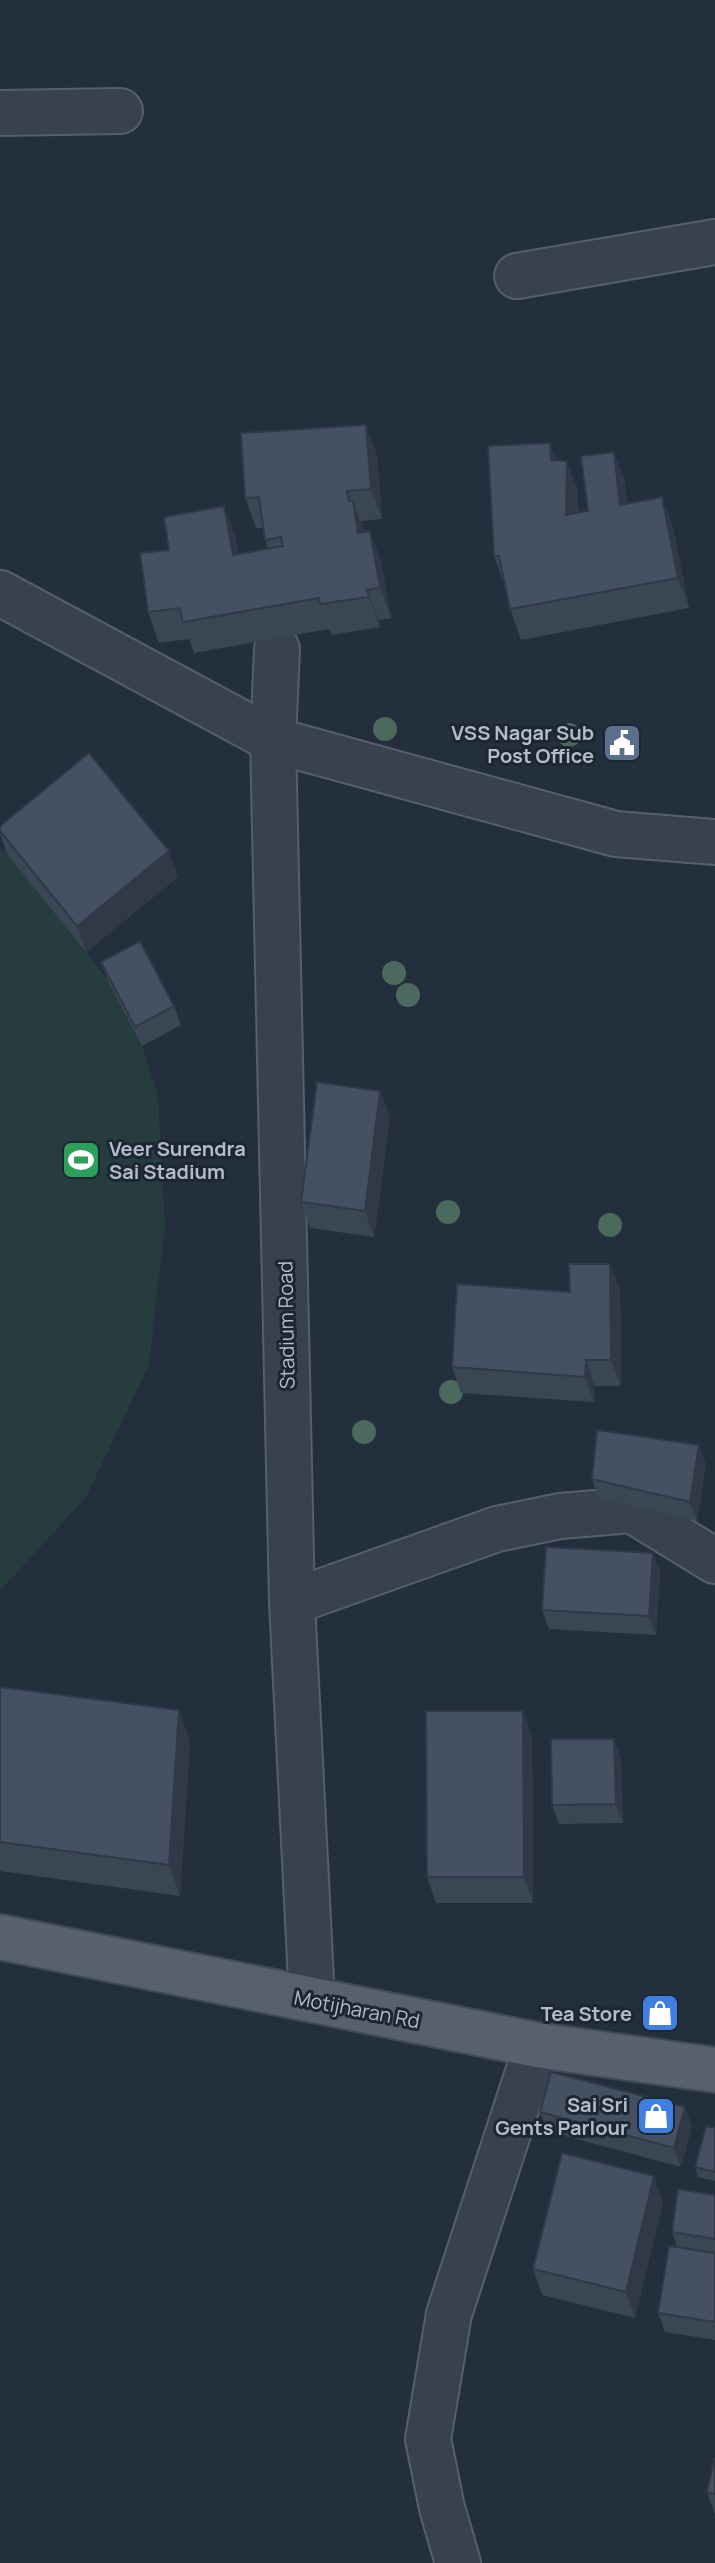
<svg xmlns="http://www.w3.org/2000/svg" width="715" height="2563" viewBox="0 0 715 2563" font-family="Manrope,sans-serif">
<rect width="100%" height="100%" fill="#242f3e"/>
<path fill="#263c3f" d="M 99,779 L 178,877 L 86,952 L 108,981 L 147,960 L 181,1025 L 142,1046 L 158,1096 L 165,1225 L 149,1365 L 86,1497 L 0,1591 L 0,849 L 8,854 Z"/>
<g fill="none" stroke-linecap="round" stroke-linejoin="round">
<defs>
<path id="minor" d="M 0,113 L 120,111
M 517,276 L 715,242
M 0,593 L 273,740 L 616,834 L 715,842
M 277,649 L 273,740 L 292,1602 L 312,2000
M 292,1602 L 497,1529 L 560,1516 L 632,1510 L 715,1561
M 458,2563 L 442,2508 L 428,2439 L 449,2314 L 537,2045"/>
<path id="major" d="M 0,1937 L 537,2045 L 715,2070"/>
</defs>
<use href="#minor" stroke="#565f6c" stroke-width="48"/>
<use href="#major" stroke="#414a57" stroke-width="48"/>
<use href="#minor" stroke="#38414e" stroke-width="44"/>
<use href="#major" stroke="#56606e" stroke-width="44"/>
</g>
<g fill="#4b6a5d">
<circle cx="385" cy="729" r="12"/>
<circle cx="569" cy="735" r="12"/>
<circle cx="394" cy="973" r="12"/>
<circle cx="408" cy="995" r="12"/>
<circle cx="448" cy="1212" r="12"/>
<circle cx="610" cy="1225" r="12"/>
<circle cx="451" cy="1392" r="12"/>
<circle cx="364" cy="1432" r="12"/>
</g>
<path fill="#3b4654" d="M 614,452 L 625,483 L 627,504 L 662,497 L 673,528 L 689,608 L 521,640 L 510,609 L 505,586 L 494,556 L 557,460 L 578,491 L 578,513 L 588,511 Z
M 377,455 L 382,519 L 360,521 L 364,532 L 370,531 L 381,562 L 391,618 L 379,620 L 380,627 L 332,635 L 329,629 L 194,653 L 189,639 L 159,643 L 148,612 L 169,550 L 224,506 L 235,536 L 239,554 L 268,549 L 265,540 L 263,528 L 256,528 L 245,498 Z
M 0,826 L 178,877 L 86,952 L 7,854 L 0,834 Z
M 101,962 L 174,1006 L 181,1025 L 142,1046 L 108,981 Z
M 380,1091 L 390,1117 L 374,1237 L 310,1228 L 301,1202 Z
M 620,1289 L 621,1386 L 595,1386 L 594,1402 L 461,1393 L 452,1367 L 570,1292 Z
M 706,1464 L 697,1521 L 599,1498 L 592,1479 Z
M 653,1553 L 660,1572 L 656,1635 L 549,1629 L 542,1610 Z
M 0,1687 L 190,1741 L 180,1896 L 0,1871 Z
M 532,1736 L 533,1903 L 436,1903 L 427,1877 Z
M 614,1739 L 621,1758 L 623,1823 L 559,1824 L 552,1805 Z
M 540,2112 L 692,2126 L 681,2167 L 547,2131 Z
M 715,2128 L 715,2181 L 698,2177 L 695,2167 Z
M 715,2195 L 715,2340 L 665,2332 L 658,2313 L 677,2247 L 672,2232 Z
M 663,2202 L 635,2318 L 542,2295 L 533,2269 Z
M 715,2457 L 715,2515 L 707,2492 Z"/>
<path fill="#303945" d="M 366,425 L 377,455 L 382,519 L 371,489 Z
M 550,443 L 561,473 L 551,460 Z
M 614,452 L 625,483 L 631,536 L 620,505 Z
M 567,461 L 578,491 L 577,546 L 566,515 Z
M 347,491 L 355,512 L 353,501 L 364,531 L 369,564 L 358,533 Z
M 662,497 L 673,528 L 689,608 L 678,578 Z
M 224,506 L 235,536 L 245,586 L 233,555 Z
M 370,531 L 381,562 L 391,618 L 380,587 Z
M 367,590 L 379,620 L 380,627 L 369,597 Z
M 169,851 L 178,877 L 86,952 L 77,926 Z
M 380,1091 L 390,1117 L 374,1237 L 365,1211 Z
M 610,1264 L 620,1289 L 621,1386 L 611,1360 Z
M 586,1360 L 595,1386 L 594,1402 L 585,1377 Z
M 699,1445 L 706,1464 L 697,1521 L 690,1502 Z
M 653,1553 L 660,1572 L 656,1635 L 649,1616 Z
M 179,1710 L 190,1741 L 180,1896 L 169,1865 Z
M 523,1711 L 532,1736 L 533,1903 L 524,1877 Z
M 614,1739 L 621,1758 L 623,1823 L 616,1804 Z
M 685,2107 L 692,2126 L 681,2167 L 674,2148 Z
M 654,2176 L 663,2202 L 635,2318 L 626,2292 Z"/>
<path fill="#455162" stroke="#303945" stroke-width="2" d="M 366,425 L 371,489 L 347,491 L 349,501 L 353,501 L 358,533 L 370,531 L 380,587 L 367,590 L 369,597 L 320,604 L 319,598 L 183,622 L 180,608 L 148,612 L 140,553 L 169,550 L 164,517 L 224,506 L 233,555 L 283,546 L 281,537 L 265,540 L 259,497 L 245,498 L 241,433 Z
M 550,443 L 551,460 L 567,461 L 566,515 L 588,511 L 581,456 L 614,452 L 620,505 L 662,497 L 678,578 L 510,609 L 499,556 L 494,556 L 488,446 Z
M 89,753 L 169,851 L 77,926 L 0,831 L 0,826 Z
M 140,941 L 174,1006 L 135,1027 L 101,962 Z
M 317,1082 L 380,1091 L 365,1211 L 301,1202 Z
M 569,1264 L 610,1264 L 611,1360 L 586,1360 L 585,1377 L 452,1367 L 457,1284 L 570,1292 Z
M 597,1430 L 699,1445 L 690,1502 L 592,1479 Z
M 546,1547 L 653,1553 L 649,1616 L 542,1610 Z
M 0,1687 L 179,1710 L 169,1865 L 0,1842 Z
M 426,1711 L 523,1711 L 524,1877 L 427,1877 Z
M 551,1739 L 614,1739 L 616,1804 L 552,1805 Z
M 551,2072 L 685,2107 L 674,2148 L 540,2112 Z
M 706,2126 L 715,2128 L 715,2172 L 695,2167 Z
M 562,2153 L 654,2176 L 626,2292 L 533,2269 Z
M 678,2189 L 715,2195 L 715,2239 L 672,2232 Z
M 669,2246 L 715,2253 L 715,2322 L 658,2313 Z
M 715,2457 L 715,2494 L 707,2492 Z"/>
<defs>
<symbol id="civic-square" viewBox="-11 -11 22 22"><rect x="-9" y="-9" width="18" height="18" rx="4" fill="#5c6f8a" stroke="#1d2633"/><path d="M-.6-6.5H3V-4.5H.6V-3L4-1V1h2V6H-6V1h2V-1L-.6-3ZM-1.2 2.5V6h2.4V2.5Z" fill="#fff"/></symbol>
<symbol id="stadium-square" viewBox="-11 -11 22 22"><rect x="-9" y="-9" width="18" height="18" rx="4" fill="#2e9e5b" stroke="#1d2633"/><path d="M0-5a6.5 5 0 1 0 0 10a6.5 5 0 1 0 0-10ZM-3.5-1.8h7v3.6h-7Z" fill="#fff"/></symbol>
<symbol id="shop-square" viewBox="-11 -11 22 22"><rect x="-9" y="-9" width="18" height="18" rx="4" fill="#3f7fe0" stroke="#1d2633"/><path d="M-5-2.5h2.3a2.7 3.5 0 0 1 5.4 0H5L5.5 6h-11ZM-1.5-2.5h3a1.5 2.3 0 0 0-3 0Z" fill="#fff"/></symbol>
</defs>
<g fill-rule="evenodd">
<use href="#civic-square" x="600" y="721" width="44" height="44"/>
<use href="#stadium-square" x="59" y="1138" width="44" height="44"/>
<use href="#shop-square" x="638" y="1991" width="44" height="44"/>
<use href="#shop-square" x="634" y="2094" width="44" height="44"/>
</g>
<g text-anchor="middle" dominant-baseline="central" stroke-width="6" stroke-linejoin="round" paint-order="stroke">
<g font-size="20" font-weight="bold" fill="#b4bcc9" stroke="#1d2633" text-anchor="end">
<text x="594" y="732">VSS Nagar Sub<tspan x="594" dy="23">Post Office</tspan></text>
<text x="109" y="1148" text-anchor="start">Veer Surendra<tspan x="109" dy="23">Sai Stadium</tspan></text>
<text x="632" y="2013">Tea Store</text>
<text x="628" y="2104">Sai Sri<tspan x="628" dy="23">Gents Parlour</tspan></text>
</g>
<g font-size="20" fill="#b4bcc9" stroke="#1d2633">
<text transform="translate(286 1325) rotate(-91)">Stadium Road</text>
<text transform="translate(357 2009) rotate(11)">Motijharan Rd</text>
</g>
</g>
</svg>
